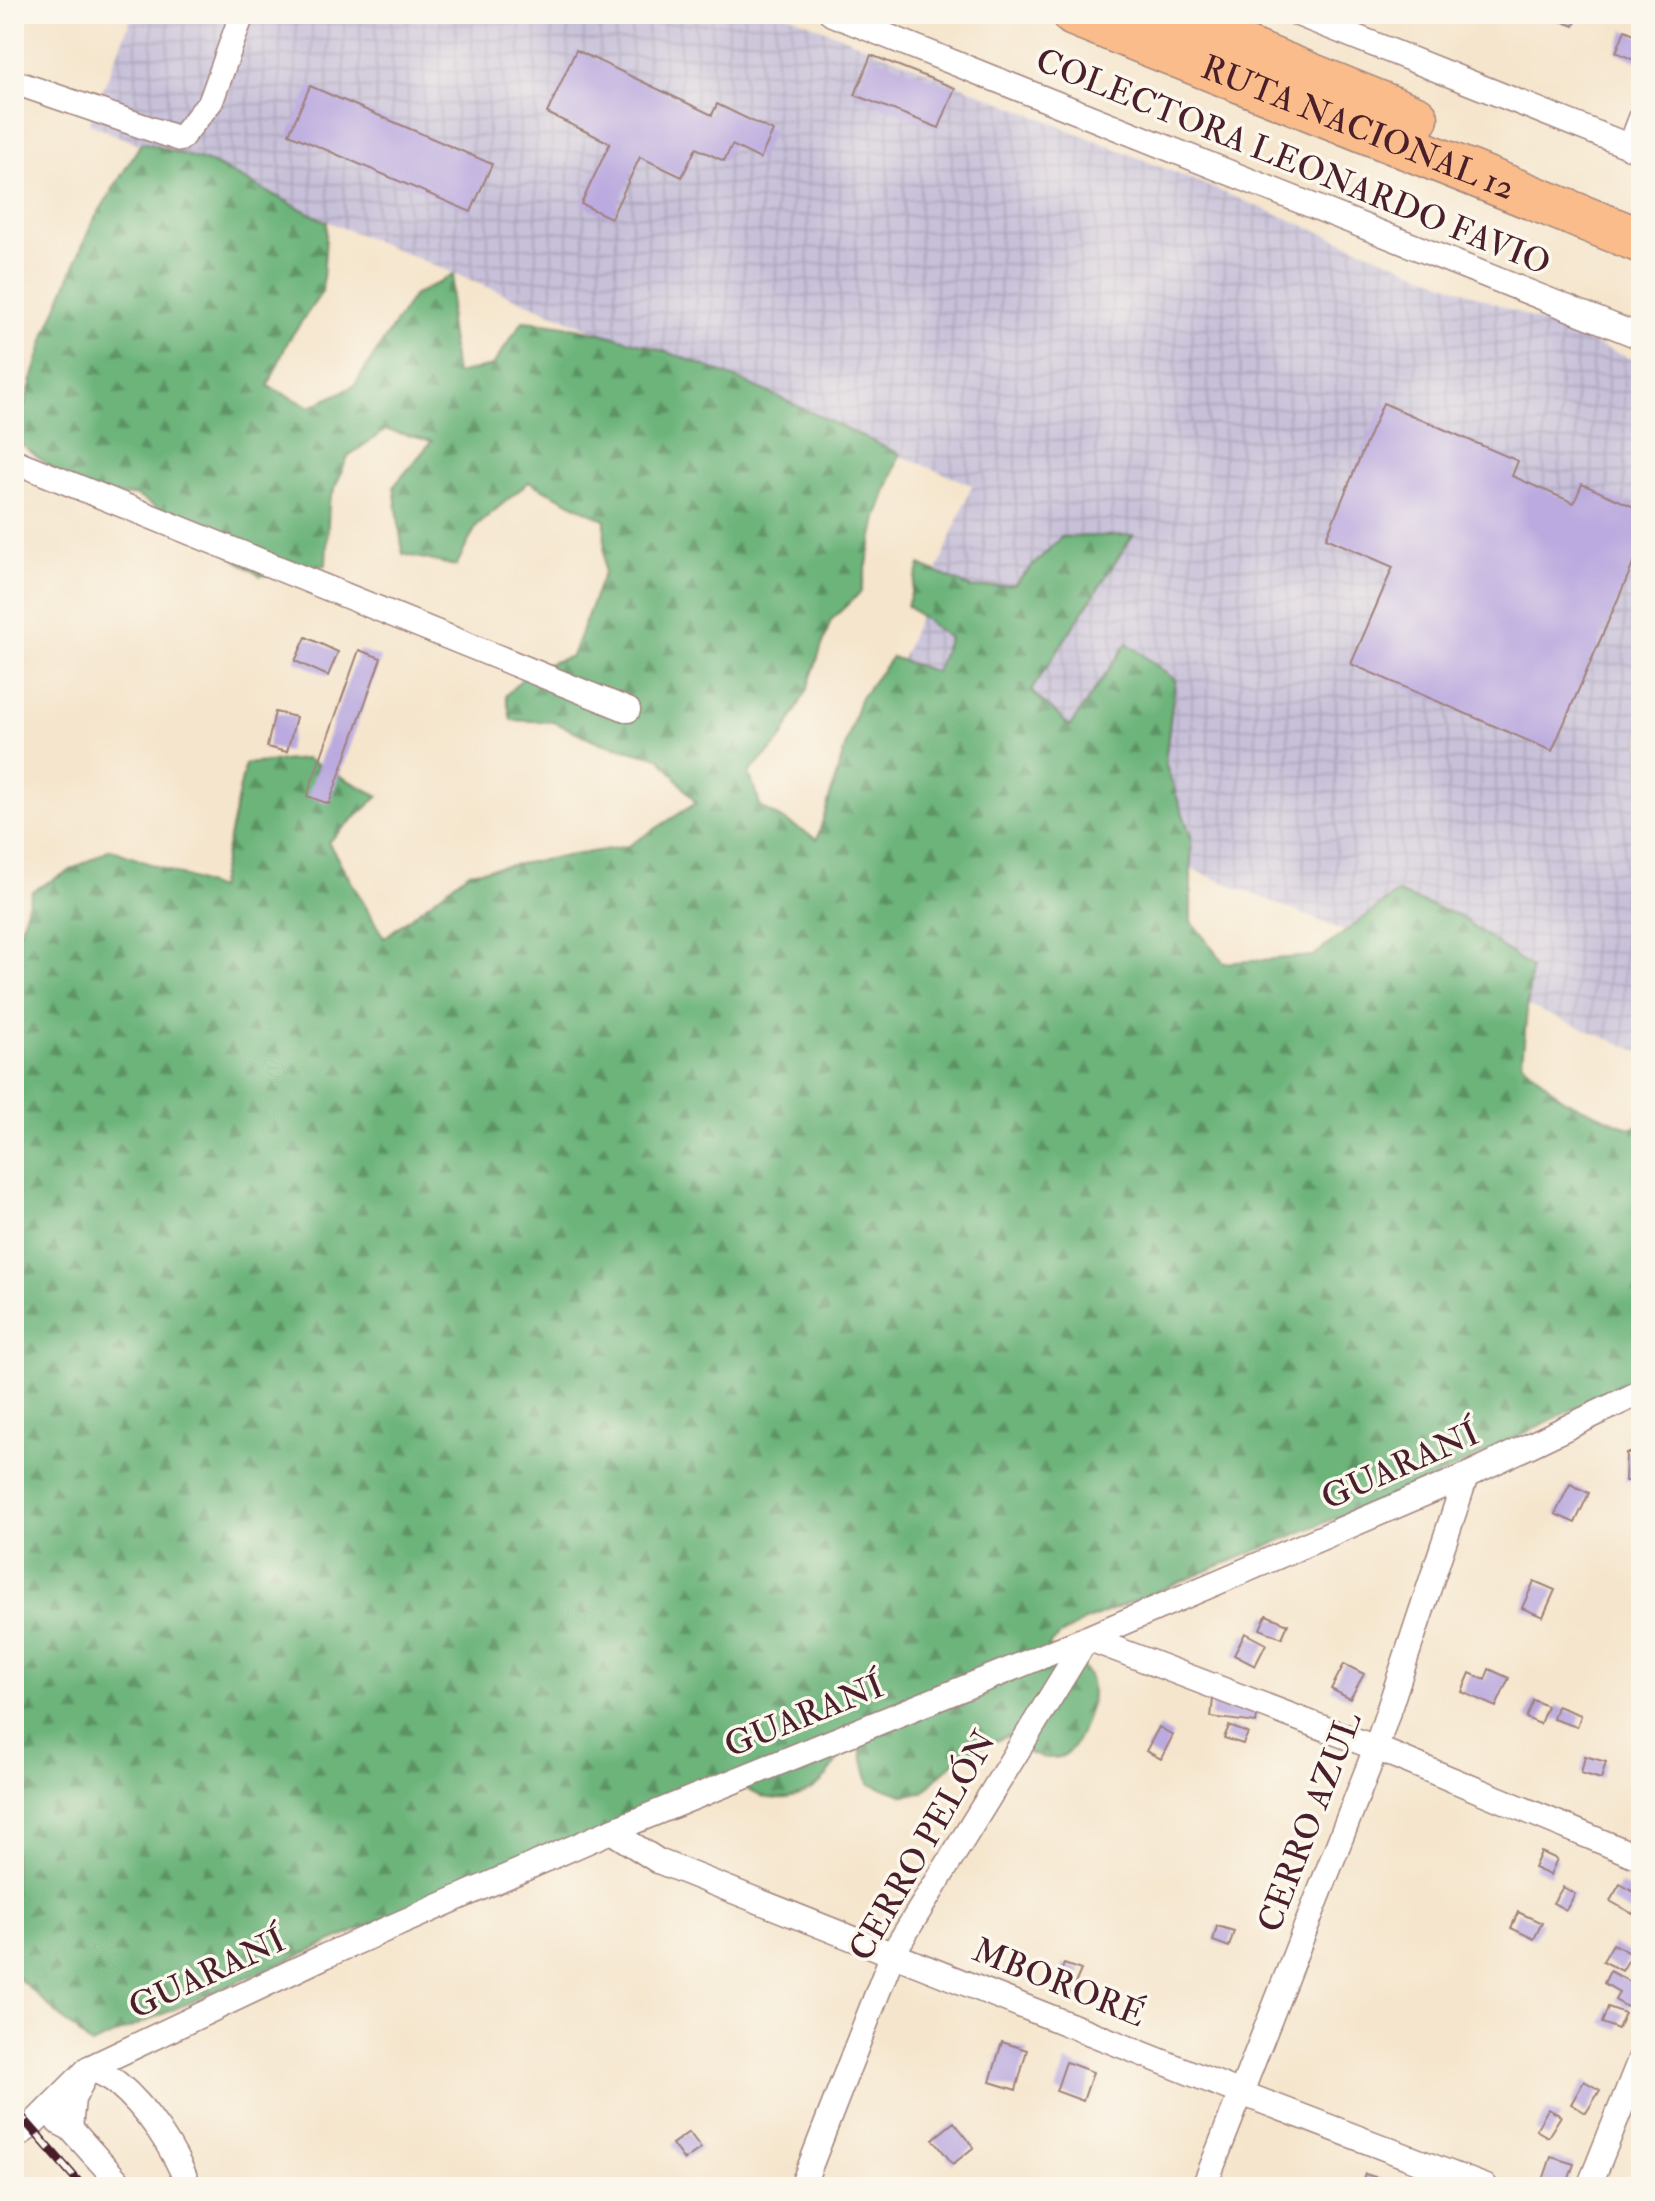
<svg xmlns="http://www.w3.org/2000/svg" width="1655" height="2201" viewBox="0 0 1655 2201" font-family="'IM FELL Double Pica',serif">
<defs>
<pattern id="industrial-grid" width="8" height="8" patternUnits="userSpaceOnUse" patternTransform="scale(2)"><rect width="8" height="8" fill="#c7c0d9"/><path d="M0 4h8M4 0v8" fill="none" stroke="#aca5ba"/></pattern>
<pattern id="forest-firs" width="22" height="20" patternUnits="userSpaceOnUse" patternTransform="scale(2)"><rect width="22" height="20" fill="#6cb47a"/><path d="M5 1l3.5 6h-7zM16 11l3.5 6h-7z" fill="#5b9264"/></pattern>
</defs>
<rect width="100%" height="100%" fill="#fbf7ec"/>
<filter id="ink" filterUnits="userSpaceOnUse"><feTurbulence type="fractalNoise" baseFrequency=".0125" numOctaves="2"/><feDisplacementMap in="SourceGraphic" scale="16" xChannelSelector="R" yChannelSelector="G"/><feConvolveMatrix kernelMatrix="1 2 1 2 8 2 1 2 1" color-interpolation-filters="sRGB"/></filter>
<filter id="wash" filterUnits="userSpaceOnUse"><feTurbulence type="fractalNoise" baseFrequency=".006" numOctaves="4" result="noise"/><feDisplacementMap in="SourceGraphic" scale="32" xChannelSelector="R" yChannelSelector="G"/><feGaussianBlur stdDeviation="1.8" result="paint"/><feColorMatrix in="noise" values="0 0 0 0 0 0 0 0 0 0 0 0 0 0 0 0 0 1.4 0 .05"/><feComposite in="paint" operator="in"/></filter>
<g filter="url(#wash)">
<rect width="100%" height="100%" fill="#f5e5cc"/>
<path fill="url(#industrial-grid)" d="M 133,14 L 786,14 L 1641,363 L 1641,1052 L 870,738 L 972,485 L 89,124 Z"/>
<path fill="url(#forest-firs)" stroke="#5b6a52" stroke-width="2" d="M 142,142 L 211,163 L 327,222 L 322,292 L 288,341 L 268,386 L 310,407 L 354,386 L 413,296 L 454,274 L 449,322 L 456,374 L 492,366 L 523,321 C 657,331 780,399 900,454 L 877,518 L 861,592 L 831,620 L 807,689 L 781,740 L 749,773 L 761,807 L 817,839 L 860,699 L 892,657 L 936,672 L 949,638 L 907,606 L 920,565 L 972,588 L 1014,585 L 1061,537 L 1133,535 L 1031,691 L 1070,726 L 1127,643 L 1175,680 L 1165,763 L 1191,837 L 1191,921 L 1224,963 L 1313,956 L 1397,893 L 1459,916 L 1531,968 L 1522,1062 L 1564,1100 L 1632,1129 L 1641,1122 L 1641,1375 L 1445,1473 L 1085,1621 L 1059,1636 L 1048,1647 C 1064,1654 1081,1660 1089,1676 C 1095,1690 1091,1705 1086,1719 C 1075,1752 1064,1767 1028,1753 L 1019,1732 C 973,1749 956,1754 923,1793 L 903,1795 L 869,1784 L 860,1747 L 848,1735 L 833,1744 L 838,1758 C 826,1785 800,1802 769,1798 C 759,1797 748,1789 739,1785 L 523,1859 L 91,2045 L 14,1974 L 14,951 L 32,891 L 110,849 L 218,889 L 245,764 L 306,759 L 379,796 L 328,842 L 384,938 L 469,872 L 628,846 L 696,803 L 660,758 L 601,743 L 554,722 L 511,720 L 506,695 L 532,669 L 572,656 L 604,572 L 605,520 L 529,482 L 477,525 L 456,566 L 403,554 L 394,486 L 432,441 L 386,430 L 348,456 L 329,502 L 326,565 L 260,576 L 195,531 L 135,495 L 91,498 L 14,439 L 47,331 L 92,223 Z"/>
<g id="blocks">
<path fill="#bbaadf" d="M 1542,14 L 1578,14 L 1574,26 Z
M 1625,30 L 1641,37 L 1641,49 L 1636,61 L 1616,52 Z
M 576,50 L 712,115 L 717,104 L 773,131 L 760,159 L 732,145 L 724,161 L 696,148 L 682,177 L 640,157 L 611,218 L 581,204 L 610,143 L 547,113 Z
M 871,55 L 955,88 L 939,128 L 855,95 Z
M 310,86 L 492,164 L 471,212 L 289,134 Z
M 1383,403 L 1518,461 L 1512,476 L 1574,503 L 1582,484 L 1641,510 L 1641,546 L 1552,751 L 1351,664 L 1393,567 L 1326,538 Z
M 306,637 L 338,652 L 328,676 L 295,661 Z
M 359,650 L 381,658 L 329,804 L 307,796 Z
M 275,712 L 296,717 L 287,752 L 267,747 Z
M 1626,1453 L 1641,1453 L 1641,1481 L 1625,1481 Z
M 1570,1484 L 1589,1493 L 1575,1523 L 1555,1514 Z
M 1534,1581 L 1555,1590 L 1543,1617 L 1522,1608 Z
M 1266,1615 L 1288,1624 L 1282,1638 L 1260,1629 Z
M 1245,1633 L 1266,1644 L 1255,1666 L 1234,1655 Z
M 1344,1664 L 1364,1674 L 1350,1699 L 1331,1689 Z
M 1489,1669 L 1509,1678 L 1496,1707 L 1462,1692 L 1470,1673 L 1485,1680 Z
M 1213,1699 L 1259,1705 L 1256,1723 L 1211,1717 Z
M 1533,1700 L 1547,1706 L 1540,1724 L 1526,1718 Z
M 1557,1706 L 1581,1715 L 1577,1727 L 1553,1719 Z
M 1229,1726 L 1248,1733 L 1243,1744 L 1224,1738 Z
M 1159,1727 L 1173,1735 L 1161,1759 L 1146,1751 Z
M 1585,1756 L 1606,1762 L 1601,1779 L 1581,1773 Z
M 1541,1852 L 1557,1859 L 1550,1875 L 1534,1868 Z
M 1620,1884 L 1641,1896 L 1633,1914 L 1610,1901 Z
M 1563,1887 L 1575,1894 L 1566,1910 L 1553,1903 Z
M 1518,1912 L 1542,1923 L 1534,1939 L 1511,1928 Z
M 1217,1926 L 1234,1931 L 1229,1947 L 1213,1941 Z
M 1613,1944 L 1632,1954 L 1622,1971 L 1603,1961 Z
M 1064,1964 L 1081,1970 L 1071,1993 L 1055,1987 Z
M 1610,1971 L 1640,1987 L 1629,2008 L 1615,2000 L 1619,1992 L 1604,1983 Z
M 1608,2007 L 1625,2013 L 1618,2029 L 1602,2023 Z
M 1002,2042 L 1027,2050 L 1016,2090 L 990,2082 Z
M 1066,2062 L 1093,2072 L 1083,2101 L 1056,2091 Z
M 1584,2081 L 1600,2090 L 1586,2113 L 1571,2104 Z
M 1548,2109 L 1561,2116 L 1548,2137 L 1536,2130 Z
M 954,2122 L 974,2147 L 953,2164 L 933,2139 Z
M 689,2132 L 701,2148 L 684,2160 L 672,2144 Z
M 1551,2157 L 1574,2164 L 1566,2187 L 1542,2183 Z
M 1365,2174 L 1404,2186 L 1403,2187 L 1361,2187 Z"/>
</g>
</g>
<g filter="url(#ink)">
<use href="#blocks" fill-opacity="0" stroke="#a0827c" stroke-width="2"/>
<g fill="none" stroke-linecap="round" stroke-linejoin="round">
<defs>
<path id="street" d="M 832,14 L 1641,337
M 1298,14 L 1641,151
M 14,82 L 180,139 L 211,101 L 242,14
M 1630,147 L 1641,118
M 14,461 L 628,710
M 1087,1638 L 1376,1748 L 1641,1858
M 611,1831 L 658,1861 L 1241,2093 L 1486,2187
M 58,2122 L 70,2128 L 123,2187
M 70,2128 L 73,2099 L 89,2068 C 98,2072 109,2076 117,2083 C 148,2109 174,2149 189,2187
M 14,2137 L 30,2127 L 89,2068 L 325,1956 L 611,1831 L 1087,1638 L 1466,1476 L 1641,1392
M 802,2187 L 893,1953 L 1087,1638
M 1204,2187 L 1376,1748 L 1466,1476
M 1589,2187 L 1641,2057"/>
<g id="highway">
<path id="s1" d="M 1074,14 L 1641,241"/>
<path d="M 1159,14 L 1416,118"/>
</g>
</defs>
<use href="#street" stroke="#a0827c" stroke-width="27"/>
<use href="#highway" stroke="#a0827c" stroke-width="47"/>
<use href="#street" stroke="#fff" stroke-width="24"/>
<use href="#highway" stroke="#f9bc8a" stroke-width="44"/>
<defs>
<path id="rail" d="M 14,2108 L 83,2187"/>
</defs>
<use href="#rail" stroke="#4a1f2b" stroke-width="9"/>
<use href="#rail" stroke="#fbf7ec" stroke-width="6" stroke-dasharray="18" stroke-linecap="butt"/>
</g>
</g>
<g text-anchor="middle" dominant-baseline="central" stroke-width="7" stroke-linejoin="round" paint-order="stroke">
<g font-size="34" fill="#4a1f2b" stroke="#fbf7ec">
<text stroke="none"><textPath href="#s1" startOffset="306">RUTA NACIONAL 12</textPath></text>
<text transform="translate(1293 162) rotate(22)">COLECTORA LEONARDO FAVIO</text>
<text transform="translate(1400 1466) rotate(-24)">GUARANÍ</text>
<text transform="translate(804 1716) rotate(-22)">GUARANÍ</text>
<text transform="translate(1310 1822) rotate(-69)">CERRO AZUL</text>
<text transform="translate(923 1846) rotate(-60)">CERRO PELÓN</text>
<text transform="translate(207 1974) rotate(-25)">GUARANÍ</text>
<text transform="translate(1059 1983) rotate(22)">MBORORÉ</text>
</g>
</g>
<rect width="1655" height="2201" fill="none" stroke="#fbf7ec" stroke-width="48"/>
</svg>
